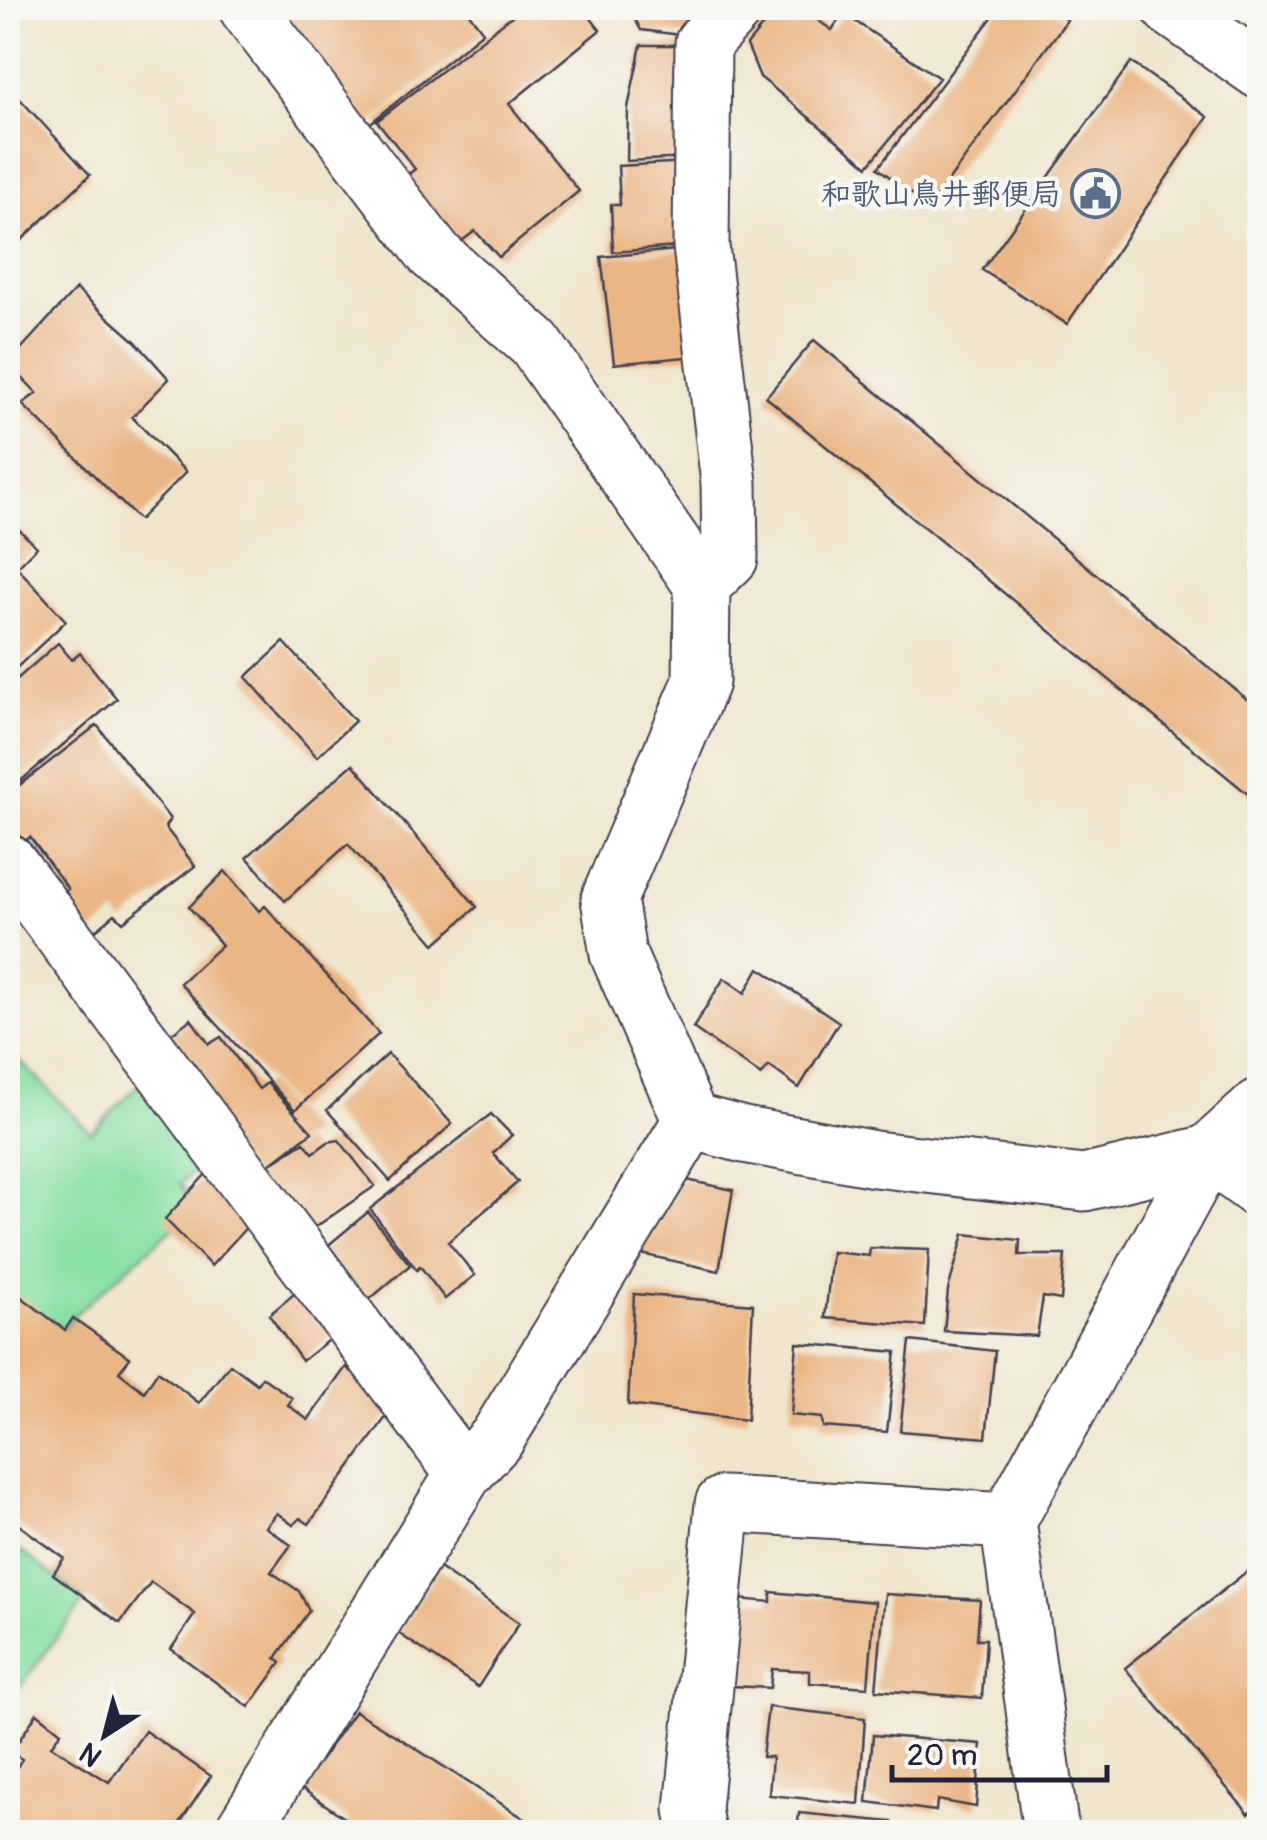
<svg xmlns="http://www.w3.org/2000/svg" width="1267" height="1840" viewBox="0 0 1267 1840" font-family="Pangolin,'Klee One',sans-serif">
<rect width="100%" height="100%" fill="#f6f6f2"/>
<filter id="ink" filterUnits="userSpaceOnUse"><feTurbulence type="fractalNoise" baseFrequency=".01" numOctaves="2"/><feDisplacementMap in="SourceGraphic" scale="20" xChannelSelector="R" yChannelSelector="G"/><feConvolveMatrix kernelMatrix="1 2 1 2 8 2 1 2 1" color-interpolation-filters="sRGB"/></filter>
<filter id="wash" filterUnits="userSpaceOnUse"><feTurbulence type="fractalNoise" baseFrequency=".0048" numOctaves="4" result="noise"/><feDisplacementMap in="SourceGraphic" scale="40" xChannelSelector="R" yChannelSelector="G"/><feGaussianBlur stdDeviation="2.25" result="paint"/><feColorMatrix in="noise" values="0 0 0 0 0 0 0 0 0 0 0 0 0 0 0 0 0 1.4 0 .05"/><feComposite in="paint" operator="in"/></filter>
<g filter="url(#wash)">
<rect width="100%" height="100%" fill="#f0e6cd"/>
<path fill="#88e0a4" stroke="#558170" stroke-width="2.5" d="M 8,1049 L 91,1133 L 149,1074 L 206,1159 L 180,1184 L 198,1206 L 73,1316 L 62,1332 L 19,1302 L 8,1315 Z
M 8,1541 L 85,1600 L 12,1697 L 8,1693 Z"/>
<g id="blocks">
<path fill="#ebb685" d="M 269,8 L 465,8 L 483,32 L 362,130 Z
M 522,8 L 583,8 L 600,30 L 509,104 L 579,191 L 499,257 L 475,231 L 458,244 L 405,177 L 415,169 L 377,121 Z
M 629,8 L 715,8 L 689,36 L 641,30 Z
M 777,8 L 800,8 L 832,30 L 843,13 L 939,78 L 868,166 L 760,77 L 747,45 Z
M 999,8 L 1050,8 L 1067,20 L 929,207 L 878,168 Z
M 641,45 L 685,45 L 687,158 L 627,161 L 628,108 Z
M 1131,62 L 1208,117 L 1067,324 L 982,270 Z
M 8,86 L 90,175 L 8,253 Z
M 686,162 L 689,246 L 613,252 L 611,205 L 620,205 L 618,166 Z
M 687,249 L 697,356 L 614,364 L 601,257 Z
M 76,289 L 135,341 L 169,379 L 132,417 L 186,472 L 139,520 L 22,404 L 37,393 L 8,363 Z
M 814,340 L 1260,710 L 1260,804 L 766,397 Z
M 8,519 L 37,547 L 17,567 L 66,621 L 8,676 Z
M 284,642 L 355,721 L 317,757 L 246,677 Z
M 58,643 L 72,660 L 80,653 L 117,699 L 17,784 L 8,773 L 8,687 Z
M 97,725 L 170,819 L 165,827 L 195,866 L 123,922 L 115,914 L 85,939 L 55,898 L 68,889 L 30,837 L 21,844 L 8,827 L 8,794 Z
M 353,764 L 477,907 L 435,944 L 348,844 L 285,901 L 247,857 Z
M 225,871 L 259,911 L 265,906 L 379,1034 L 295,1110 L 180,983 L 222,945 L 189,907 Z
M 759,968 L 839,1022 L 799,1088 L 769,1066 L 761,1075 L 693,1028 L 724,978 L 745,993 Z
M 191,1019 L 209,1044 L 221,1037 L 259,1089 L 267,1083 L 312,1132 L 270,1164 L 304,1142 L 313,1153 L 328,1142 L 339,1140 L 375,1186 L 298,1239 L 159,1043 Z
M 388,1054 L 452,1124 L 390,1181 L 327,1110 Z
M 491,1114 L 512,1135 L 493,1153 L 518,1182 L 448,1242 L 475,1275 L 445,1299 L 420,1266 L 417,1270 L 370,1209 Z
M 206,1174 L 252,1221 L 211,1266 L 165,1219 Z
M 682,1179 L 733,1190 L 719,1271 L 632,1252 Z
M 368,1212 L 410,1265 L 356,1311 L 313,1258 Z
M 964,1234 L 1020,1240 L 1019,1255 L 1065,1255 L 1061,1300 L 1043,1297 L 1037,1336 L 944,1331 L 948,1290 Z
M 870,1248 L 929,1250 L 925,1326 L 825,1318 L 832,1252 L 869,1256 Z
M 301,1288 L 336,1334 L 302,1361 L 269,1315 Z
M 634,1294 L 753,1304 L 747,1420 L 628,1405 Z
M 20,1296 L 65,1330 L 73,1318 L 130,1358 L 119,1372 L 144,1392 L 158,1371 L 199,1403 L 230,1364 L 257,1384 L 262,1377 L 292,1398 L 288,1405 L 308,1420 L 346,1367 L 394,1406 L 309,1524 L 300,1518 L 293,1525 L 277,1513 L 266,1527 L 291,1545 L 271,1572 L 299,1591 L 309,1611 L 276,1658 L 281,1663 L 249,1707 L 171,1649 L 195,1614 L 151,1582 L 120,1623 L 53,1574 L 64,1558 L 8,1517 L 8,1312 Z
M 910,1341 L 995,1351 L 986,1438 L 900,1431 Z
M 797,1343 L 896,1352 L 887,1432 L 823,1427 L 822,1418 L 791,1415 Z
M 1260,1561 L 1260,1805 L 1249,1814 L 1125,1668 Z
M 439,1568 L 519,1623 L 478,1687 L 398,1633 Z
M 771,1592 L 875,1602 L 868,1687 L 810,1683 L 810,1671 L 772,1669 L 770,1688 L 733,1686 L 739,1599 L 771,1602 Z
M 885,1594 L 980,1600 L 977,1639 L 986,1639 L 982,1698 L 876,1690 Z
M 768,1707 L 865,1718 L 859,1804 L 769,1795 L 772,1757 L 762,1757 Z
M 355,1711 L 401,1739 L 545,1832 L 341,1832 L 349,1821 L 301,1788 Z
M 37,1713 L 61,1732 L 51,1746 L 109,1782 L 145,1731 L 211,1776 L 174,1832 L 32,1832 L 8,1818 L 8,1782 L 22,1759 L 11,1753 Z
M 873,1735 L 981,1744 L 976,1807 L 937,1800 L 936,1811 L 867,1802 Z
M 799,1813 L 892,1822 L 891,1832 L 797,1832 Z"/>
</g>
</g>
<g filter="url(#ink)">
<use href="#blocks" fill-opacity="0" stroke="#413f51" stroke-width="2.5"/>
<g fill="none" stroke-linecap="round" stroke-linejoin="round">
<defs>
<path id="minor" d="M 247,8 L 434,254 L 535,344 L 702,585 L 701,682 L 609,899 L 618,954 L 691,1121
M 702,585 L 730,558 L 729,483 L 701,246 L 703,43 L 735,8
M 8,862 L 464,1474
M 691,1121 L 744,1135 L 875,1159 L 1084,1183 L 1208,1153 L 1260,1106
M 242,1832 L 464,1474 L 497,1438 L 691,1121
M 697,1832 L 693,1809 L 723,1504 L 1008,1521
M 1051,1832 L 1008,1521 L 1208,1153 L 1260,1191"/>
<path id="major" d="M 1170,8 L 1260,71"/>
</defs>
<use href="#minor" stroke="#413f51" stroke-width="59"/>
<use href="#major" stroke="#413f51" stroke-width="59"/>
<use href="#minor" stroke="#fff" stroke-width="55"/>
<use href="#major" stroke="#fff" stroke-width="55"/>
</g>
</g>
<defs>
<symbol id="civic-ring" viewBox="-11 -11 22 22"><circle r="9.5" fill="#f6f6f2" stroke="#5c6f8a" stroke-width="1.5"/><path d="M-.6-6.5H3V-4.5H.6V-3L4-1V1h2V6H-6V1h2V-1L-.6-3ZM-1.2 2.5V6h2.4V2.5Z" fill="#5c6f8a"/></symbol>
</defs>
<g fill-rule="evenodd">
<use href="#civic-ring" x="1068" y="166" width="55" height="55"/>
</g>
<g text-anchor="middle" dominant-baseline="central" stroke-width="9" stroke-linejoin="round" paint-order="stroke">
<g font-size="30" font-weight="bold" fill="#4e5e75" stroke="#f6f6f2" text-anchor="end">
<text x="1061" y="194">和歌山鳥井郵便局</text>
</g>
</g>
<rect width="1267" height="1840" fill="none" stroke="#f6f6f2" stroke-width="40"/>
<g transform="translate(105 1735) rotate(216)" stroke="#f6f6f2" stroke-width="8" paint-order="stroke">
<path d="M0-8L18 38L0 25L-18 38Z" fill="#22223b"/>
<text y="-15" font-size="28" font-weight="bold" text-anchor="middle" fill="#22223b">N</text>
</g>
<path d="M892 1765v15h215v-15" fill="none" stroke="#22223b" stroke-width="5"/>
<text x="907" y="1765" font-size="30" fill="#22223b" stroke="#f6f6f2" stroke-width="8" paint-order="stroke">20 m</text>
</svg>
